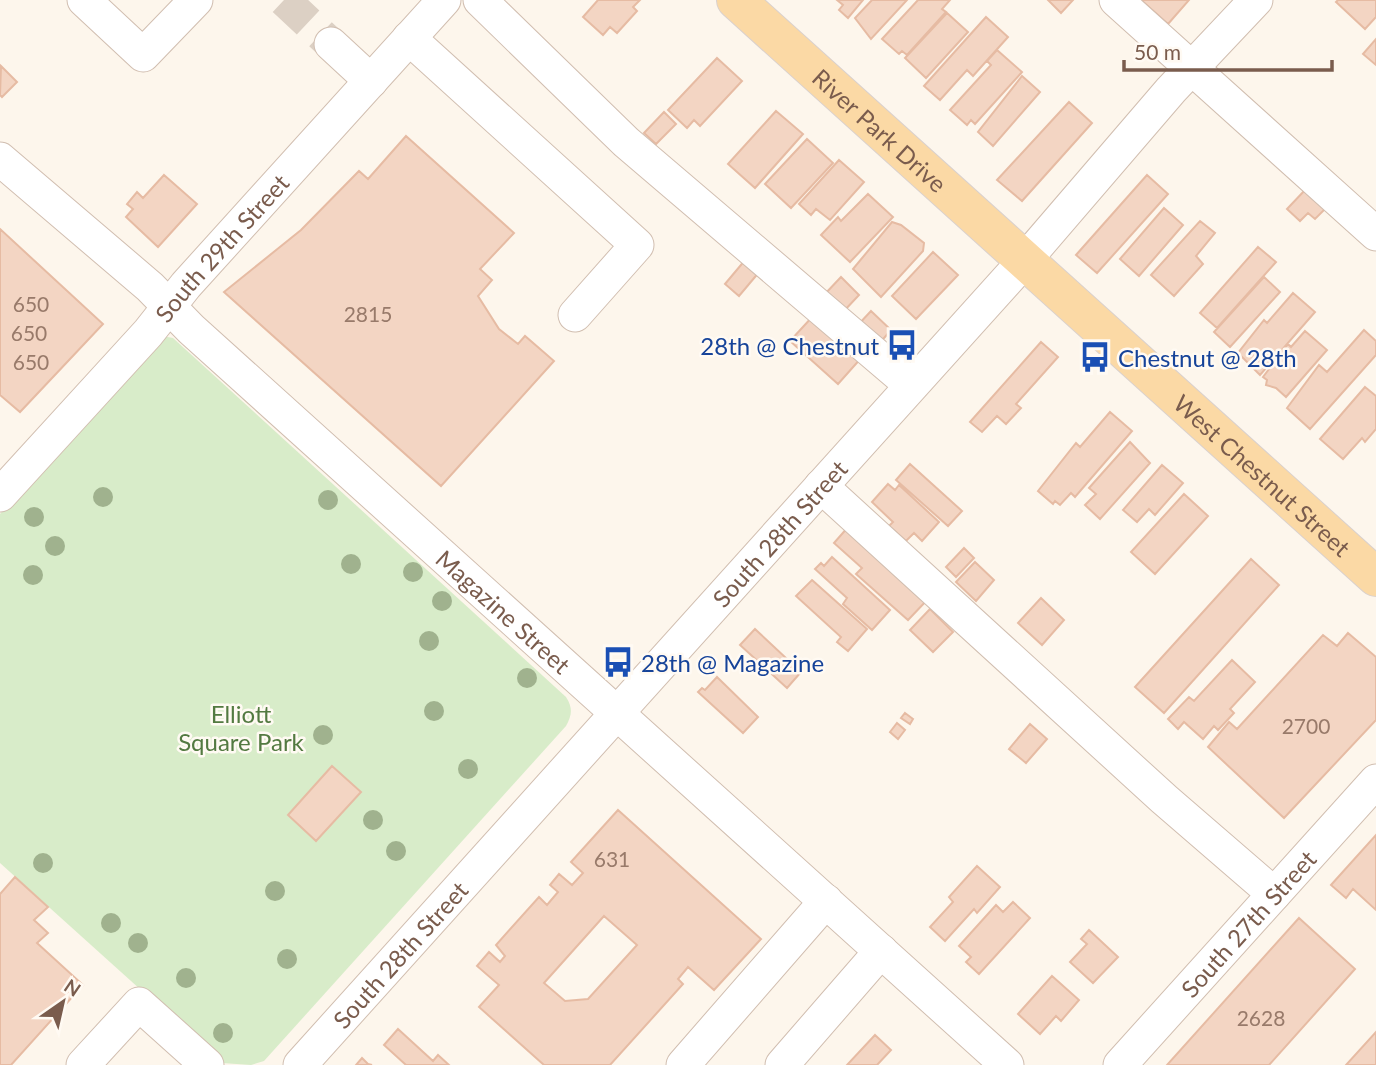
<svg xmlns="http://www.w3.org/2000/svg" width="1376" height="1065" viewBox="0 0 1376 1065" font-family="Lato,sans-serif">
<rect width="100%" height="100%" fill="#fdf6ec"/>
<path fill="#d8ecc9" d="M 162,336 L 173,338 L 566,697 C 573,708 572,715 566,726 L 264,1061 L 251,1065 L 222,1063 L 0,863 L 0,514 L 153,342 Z"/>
<path fill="#f3d5c3" stroke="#e6bba3" stroke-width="2" fill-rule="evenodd" d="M 598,0 L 640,0 L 633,7 L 637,11 L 617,33 L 610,27 L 603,35 L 583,17 Z
M 837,0 L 863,0 L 848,18 L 839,10 L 843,5 Z
M 872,0 L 907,0 L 871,39 L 855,18 Z
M 918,0 L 950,0 L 942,9 L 946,12 L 907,55 L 902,51 L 899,54 L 882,39 Z
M 1048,0 L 1073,0 L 1061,13 Z
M 1141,0 L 1189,0 L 1168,24 Z
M 1338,0 L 1376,0 L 1376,17 L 1365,29 L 1336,2 Z
M 947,13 L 968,32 L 926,78 L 905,58 Z
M 986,17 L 1008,37 L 973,76 L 967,70 L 940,100 L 924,86 Z
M 1376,39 L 1376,65 L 1363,54 Z
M 997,50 L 1022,72 L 975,124 L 971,120 L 967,125 L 950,110 L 991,65 L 987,61 Z
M 717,58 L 742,81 L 700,126 L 694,120 L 687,128 L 668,110 Z
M 1,66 L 17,82 L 2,97 L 0,95 Z
M 1022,76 L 1040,92 L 993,146 L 978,132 Z
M 1069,102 L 1092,123 L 1022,201 L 997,180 Z
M 776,111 L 803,134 L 755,188 L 728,164 Z
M 664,112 L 676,124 L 656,144 L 644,133 Z
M 406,136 L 514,233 L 480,269 L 492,280 L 478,296 L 499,329 L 518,344 L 525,336 L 554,361 L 441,486 L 224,292 L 301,230 L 359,171 L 368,179 Z
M 807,139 L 833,163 L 791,208 L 765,184 Z
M 839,160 L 864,182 L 830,220 L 816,209 L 811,215 L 799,204 Z
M 164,175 L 197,204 L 158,247 L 126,217 L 133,209 L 127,204 L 137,192 L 143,198 Z
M 1147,175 L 1168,194 L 1097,273 L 1076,255 Z
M 1306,189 L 1326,208 L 1315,219 L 1308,213 L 1300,221 L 1287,209 Z
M 868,194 L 893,217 L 850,262 L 821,235 L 838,217 L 841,221 Z
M 1164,208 L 1183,225 L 1139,276 L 1120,259 Z
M 1200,221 L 1215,233 L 1196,256 L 1203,264 L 1174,296 L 1151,275 Z
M 892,222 L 901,225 L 924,243 L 923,251 L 881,297 L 853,269 Z
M 0,229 L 103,324 L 20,412 L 0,395 Z
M 1258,247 L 1276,262 L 1217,328 L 1200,313 Z
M 933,252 L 958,275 L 916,319 L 892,296 Z
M 746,259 L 760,271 L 739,296 L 725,284 Z
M 841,277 L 859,295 L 843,312 L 824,295 Z
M 1264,277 L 1280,292 L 1230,347 L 1214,332 Z
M 1293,293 L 1315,312 L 1260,375 L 1238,353 L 1264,320 L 1267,323 Z
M 871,311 L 891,330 L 878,345 L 857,326 Z
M 814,315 L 862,357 L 838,384 L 790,341 Z
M 1364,330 L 1376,341 L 1376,355 L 1310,429 L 1287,408 L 1319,365 L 1327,372 Z
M 1305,331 L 1327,350 L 1286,397 L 1276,388 L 1266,385 L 1267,380 L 1263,377 L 1288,344 L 1291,347 Z
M 1041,342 L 1058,357 L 1016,404 L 1021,408 L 1006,424 L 997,416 L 982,432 L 970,422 Z
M 1365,387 L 1376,396 L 1376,429 L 1365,442 L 1362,438 L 1343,459 L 1320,439 Z
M 1110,412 L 1132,431 L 1075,497 L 1071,493 L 1060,505 L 1055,501 L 1053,504 L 1038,491 L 1076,443 L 1080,447 Z
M 1130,442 L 1150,463 L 1100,519 L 1085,505 L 1096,494 L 1089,488 Z
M 910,464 L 962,511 L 948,526 L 896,480 Z
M 1162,465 L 1183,483 L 1155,515 L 1149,509 L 1137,522 L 1123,510 Z
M 888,484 L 895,490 L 899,485 L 939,522 L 922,541 L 914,533 L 906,541 L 889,526 L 893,522 L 872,502 Z
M 1184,494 L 1208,516 L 1155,574 L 1131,552 Z
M 849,526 L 929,598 L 908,620 L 856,574 L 862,568 L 834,543 Z
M 964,548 L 974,558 L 956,577 L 946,567 Z
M 832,557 L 890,610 L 872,630 L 843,604 L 847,598 L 815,569 L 821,563 L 824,566 Z
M 1251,559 L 1279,585 L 1164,713 L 1135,687 Z
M 975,562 L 994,580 L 976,601 L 956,582 Z
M 812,580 L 867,629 L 848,651 L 837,642 L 841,637 L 796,596 Z
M 1041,598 L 1064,620 L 1042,645 L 1018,623 Z
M 930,609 L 953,632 L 933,652 L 910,630 Z
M 755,629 L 801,672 L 787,688 L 740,645 Z
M 1348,633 L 1376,657 L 1376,720 L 1284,818 L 1208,747 L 1229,722 L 1237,729 L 1323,635 L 1337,646 Z
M 1232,660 L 1255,682 L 1230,709 L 1234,713 L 1218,730 L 1214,726 L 1203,739 L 1184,722 L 1178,729 L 1168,719 L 1189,697 L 1194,701 Z
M 717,677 L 758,717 L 743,733 L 698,692 L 702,688 L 705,690 Z
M 905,713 L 913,719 L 910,724 L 901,718 Z
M 897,723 L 905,730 L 898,739 L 890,732 Z
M 1030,724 L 1047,739 L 1026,763 L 1009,749 Z
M 332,766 L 361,792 L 316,841 L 288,815 Z
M 618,810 L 761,939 L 714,990 L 688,967 L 678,979 L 683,984 L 610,1065 L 544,1065 L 479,1007 L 499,985 L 477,966 L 489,952 L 500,962 L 505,956 L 496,945 L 539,897 L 547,905 L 558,892 L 550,885 L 559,874 L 572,885 L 583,873 L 571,862 ZM 604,916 L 637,945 L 588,999 L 565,1001 L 544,983 Z
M 1376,835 L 1376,910 L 1353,889 L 1346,898 L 1331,885 Z
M 977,866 L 1000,887 L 977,913 L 974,909 L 945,941 L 930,927 L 953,902 L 949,897 Z
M 15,877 L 48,907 L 34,920 L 48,933 L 37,943 L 83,985 L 11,1065 L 0,1065 L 0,894 Z
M 1013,902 L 1030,918 L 979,974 L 966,962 L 971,957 L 959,946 L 996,905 L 1003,912 Z
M 1299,918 L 1355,969 L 1269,1065 L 1167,1065 Z
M 1089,930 L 1118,957 L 1093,983 L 1070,962 L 1087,944 L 1081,939 Z
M 1052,976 L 1079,1000 L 1061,1021 L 1056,1016 L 1040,1034 L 1018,1014 Z
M 398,1029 L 433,1061 L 438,1055 L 449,1065 L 406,1065 L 384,1045 Z
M 1376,1032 L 1376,1065 L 1346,1065 Z
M 875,1035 L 891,1050 L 877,1065 L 847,1065 Z
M 362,1058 L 368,1064 L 372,1065 L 356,1065 Z"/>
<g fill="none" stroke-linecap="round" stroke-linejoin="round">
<path stroke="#dcd0c4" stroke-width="33" stroke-dasharray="33 17" stroke-linecap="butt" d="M 284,0 L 331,44"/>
<defs>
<g id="minor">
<path d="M 84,0 L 143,55 L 196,0"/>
<path d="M 480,0 L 626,142 L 911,385"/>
<path d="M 1116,0 L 1376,234"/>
<path d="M 409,38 L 637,245 L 575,315"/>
<path d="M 331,44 L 371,81"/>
<path id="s1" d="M 0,159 L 150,287 L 191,329 L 1007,1065"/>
<path d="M 821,486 L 1164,799 L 1274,894"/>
<path id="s2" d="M 0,495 L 148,333 L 186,285 L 444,0"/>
<path d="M 83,1065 L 139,1004 L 207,1065"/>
<path id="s3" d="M 300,1065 L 1025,260 L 1171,90 L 1256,0"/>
<path d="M 683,1065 L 826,901"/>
<path d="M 782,1065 L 881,951"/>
<path id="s4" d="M 1120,1065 L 1376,781"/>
</g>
<g id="major">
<path id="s5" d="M 736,0 L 1376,577"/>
</g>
</defs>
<use href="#minor" stroke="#d1beb0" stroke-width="35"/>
<use href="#major" stroke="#dad1cd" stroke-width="40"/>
<use href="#minor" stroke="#fff" stroke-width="33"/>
<use href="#major" stroke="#fbd9a5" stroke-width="38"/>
</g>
<g fill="#a0b28e">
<circle cx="103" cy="497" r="10"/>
<circle cx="328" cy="500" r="10"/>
<circle cx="34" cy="517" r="10"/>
<circle cx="55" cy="546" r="10"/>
<circle cx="351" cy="564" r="10"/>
<circle cx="413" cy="572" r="10"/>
<circle cx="33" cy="575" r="10"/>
<circle cx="442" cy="601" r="10"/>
<circle cx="429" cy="641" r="10"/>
<circle cx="527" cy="678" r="10"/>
<circle cx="434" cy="711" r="10"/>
<circle cx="323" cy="735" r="10"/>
<circle cx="468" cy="769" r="10"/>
<circle cx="373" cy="820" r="10"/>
<circle cx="396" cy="851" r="10"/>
<circle cx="43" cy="863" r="10"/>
<circle cx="275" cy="891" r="10"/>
<circle cx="111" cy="923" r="10"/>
<circle cx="138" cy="943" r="10"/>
<circle cx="287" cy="959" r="10"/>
<circle cx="186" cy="978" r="10"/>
<circle cx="223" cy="1033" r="10"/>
</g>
<defs>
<symbol id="bus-bare" viewBox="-9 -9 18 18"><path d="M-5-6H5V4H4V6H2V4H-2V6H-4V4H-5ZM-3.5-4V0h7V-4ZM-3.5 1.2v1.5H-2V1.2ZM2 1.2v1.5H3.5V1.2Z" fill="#1a4fb4" stroke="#fffaf3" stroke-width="2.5" paint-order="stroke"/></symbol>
</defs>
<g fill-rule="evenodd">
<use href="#bus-bare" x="880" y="323" width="44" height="44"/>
<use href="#bus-bare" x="1073" y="335" width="44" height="44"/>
<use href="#bus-bare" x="596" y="640" width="44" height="44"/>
</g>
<g text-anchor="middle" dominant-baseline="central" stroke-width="5" stroke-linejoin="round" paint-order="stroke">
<g font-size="21" fill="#987a6a">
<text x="31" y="303">650</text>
<text x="368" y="313">2815</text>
<text x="29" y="332">650</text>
<text x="31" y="361">650</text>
<text x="1306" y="725">2700</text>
<text x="612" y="858">631</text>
<text x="1261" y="1017">2628</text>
</g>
<g font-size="24" fill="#7a5c4d" stroke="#fffaf3">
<text stroke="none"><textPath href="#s5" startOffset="194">River Park Drive</textPath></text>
<text stroke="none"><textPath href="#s2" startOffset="332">South 29th Street</textPath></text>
<text stroke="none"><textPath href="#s5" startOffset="709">West Chestnut Street</textPath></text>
<text stroke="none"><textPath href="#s3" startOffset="716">South 28th Street</textPath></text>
<text stroke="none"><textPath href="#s1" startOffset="677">Magazine Street</textPath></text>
<text stroke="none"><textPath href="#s4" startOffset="191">South 27th Street</textPath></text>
<text stroke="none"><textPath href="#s3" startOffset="149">South 28th Street</textPath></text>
</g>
<g font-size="24" fill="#164399" stroke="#fffaf3" text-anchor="start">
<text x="879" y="345" text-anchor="end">28th @ Chestnut</text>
<text x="1118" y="357">Chestnut @ 28th</text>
<text x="641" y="662">28th @ Magazine</text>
</g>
<g font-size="24" fill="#537a41" stroke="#fffaf3">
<text x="241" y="713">Elliott<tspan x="241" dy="28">Square Park</tspan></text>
</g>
</g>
<g transform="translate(63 1002) rotate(34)" stroke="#fffaf3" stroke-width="5" paint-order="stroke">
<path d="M0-5L12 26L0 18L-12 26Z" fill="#7a5c4d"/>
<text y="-10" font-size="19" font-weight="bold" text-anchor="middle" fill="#7a5c4d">N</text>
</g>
<path d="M1124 60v10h208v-10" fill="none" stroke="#7a5c4d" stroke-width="3.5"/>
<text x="1134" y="60" font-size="21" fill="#7a5c4d" stroke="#fffaf3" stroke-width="5" paint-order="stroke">50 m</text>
</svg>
